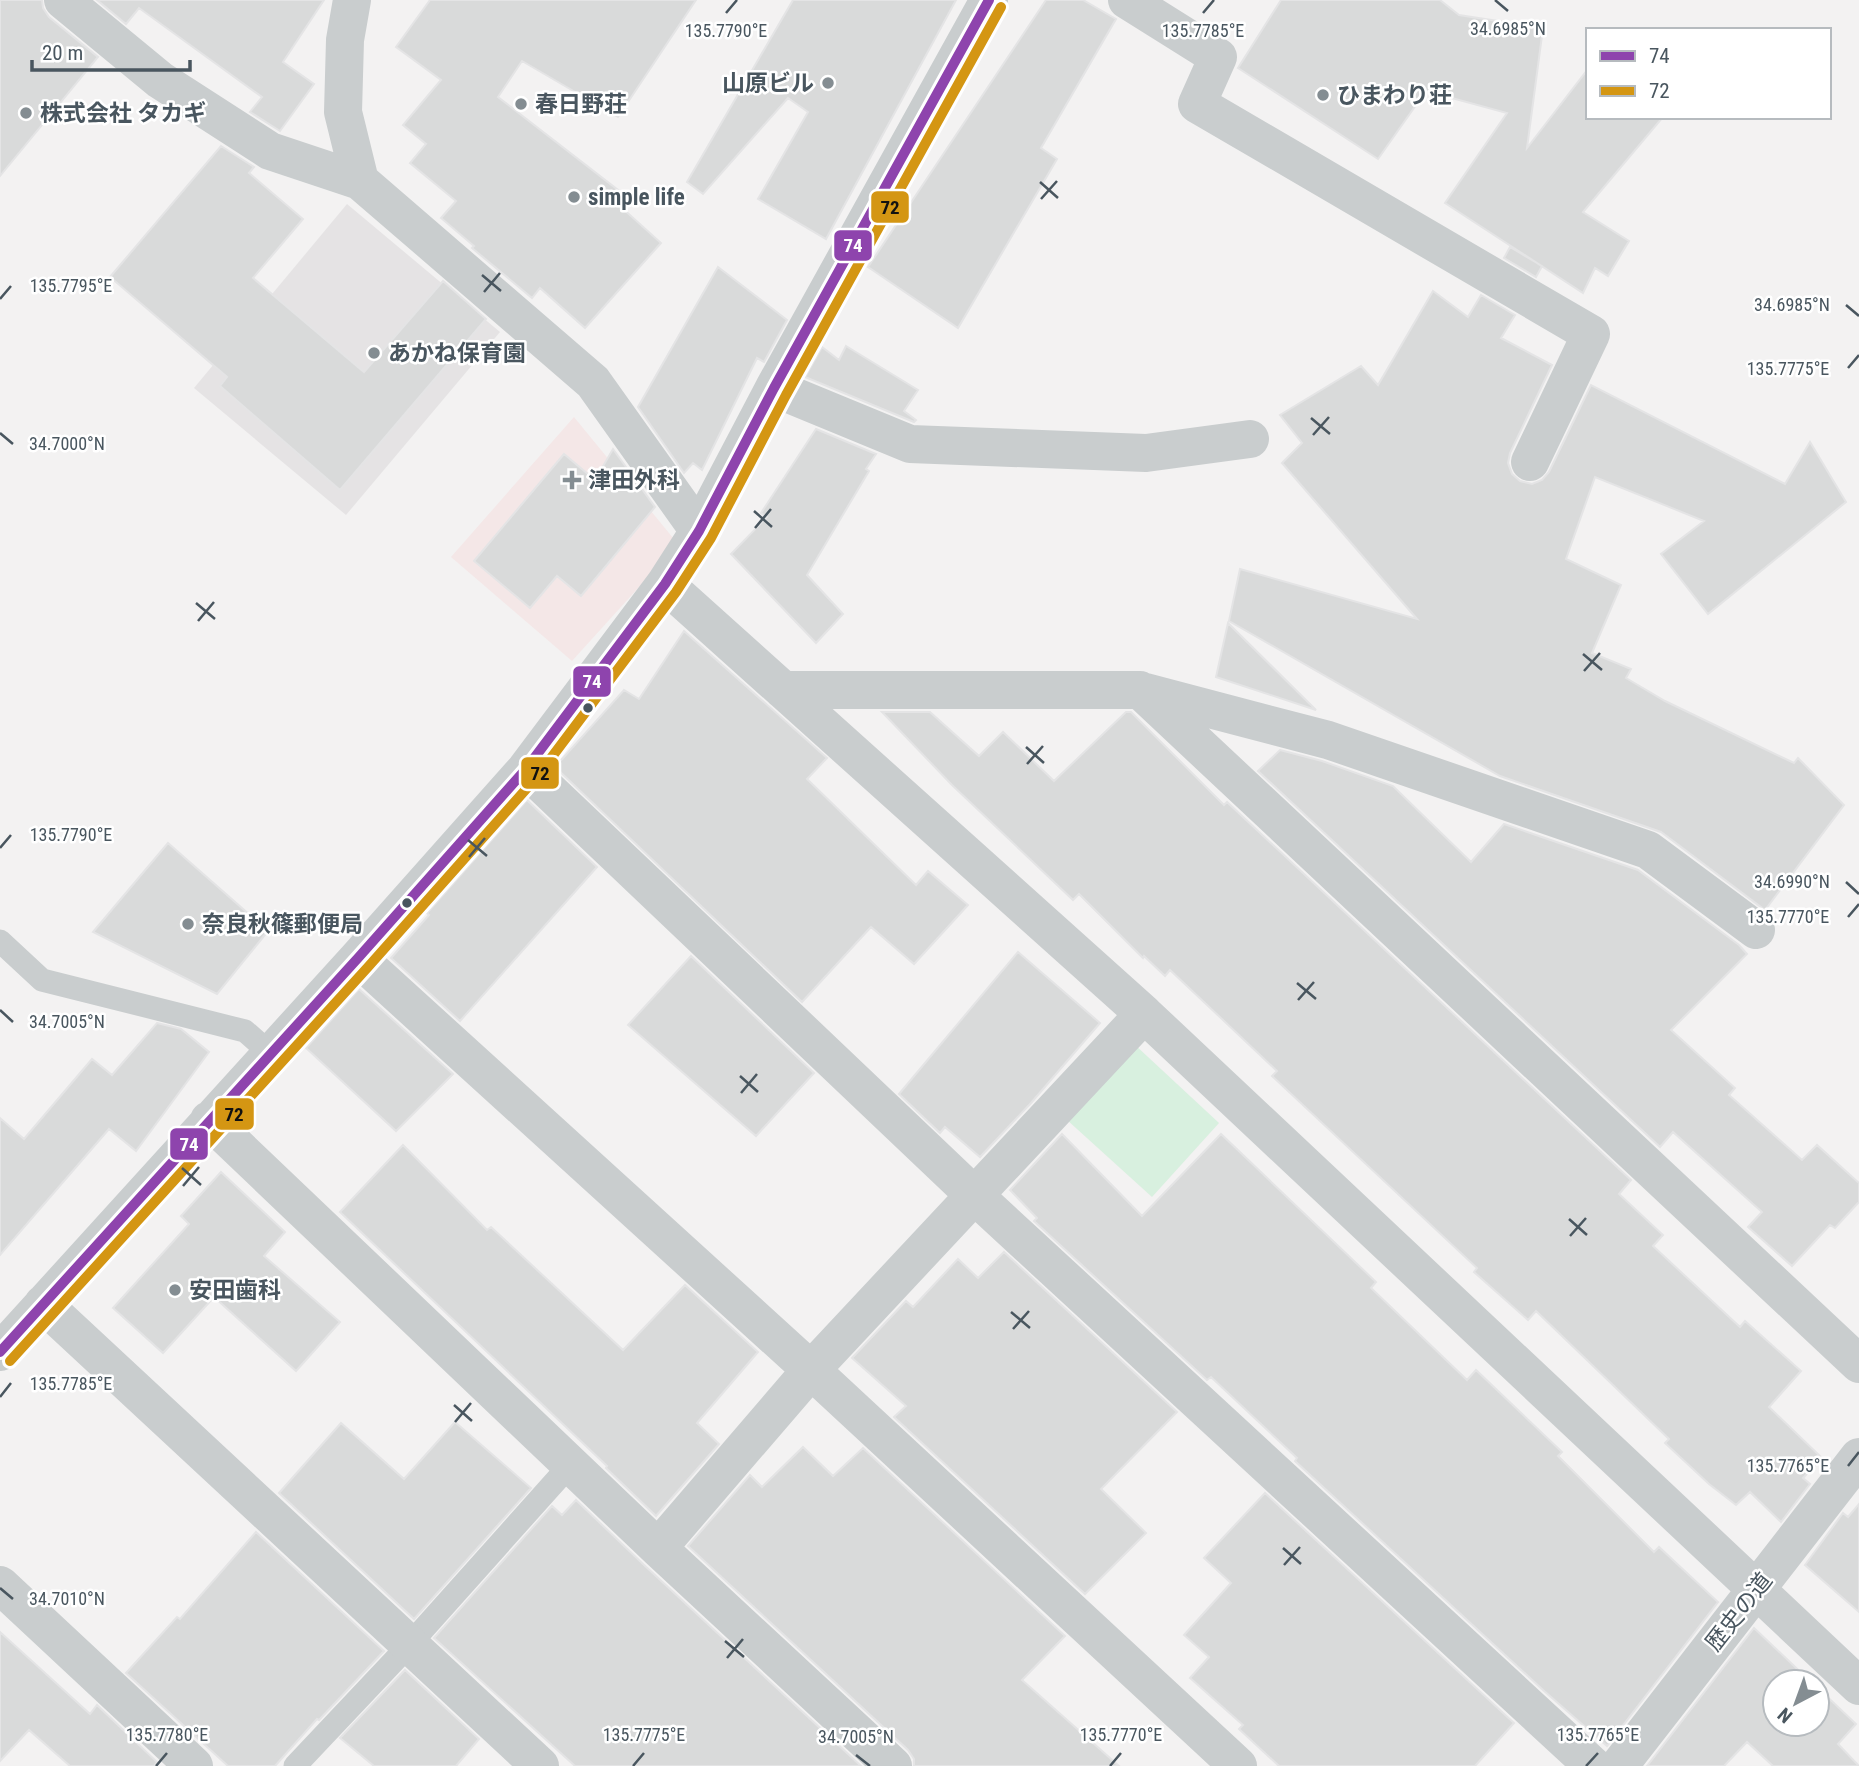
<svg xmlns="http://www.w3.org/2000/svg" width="1859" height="1766" viewBox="0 0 1859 1766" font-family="'Roboto Condensed','Noto Sans JP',sans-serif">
<rect width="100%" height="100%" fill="#f3f2f2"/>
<path fill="#e5e3e4" d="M 347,204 L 500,332 L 346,515 L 194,388 Z"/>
<path fill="#f4e7e7" d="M 574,417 L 678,544 L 572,661 L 451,557 Z"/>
<path fill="#d8f0df" d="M 1134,1044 L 1219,1123 L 1152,1197 L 1066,1119 Z"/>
<path fill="#d9dada" stroke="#e4e4e5" stroke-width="2" d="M 0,0 L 42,0 L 43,8 L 49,17 L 98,57 L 0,176 Z
M 97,0 L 324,0 L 283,62 L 314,84 L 280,131 L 250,112 L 262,97 L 139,8 L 126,24 Z
M 430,0 L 696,0 L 618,117 L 522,61 L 498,97 L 618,190 L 611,198 L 661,243 L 585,328 L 540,288 L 532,298 L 472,248 L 474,246 L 441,218 L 456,201 L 410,163 L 426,144 L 403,125 L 441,80 L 396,47 Z
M 793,0 L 956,0 L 826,239 L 758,199 L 808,112 L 788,98 L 703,194 L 687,182 Z
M 1046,0 L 1083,0 L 1116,19 L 1041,148 L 1057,159 L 958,328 L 868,267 Z
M 1281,0 L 1440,0 L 1459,15 L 1543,28 L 1527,148 L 1588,69 L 1588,117 L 1663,117 L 1583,212 L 1629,241 L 1608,276 L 1595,268 L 1583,293 L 1445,203 L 1507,113 L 1426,91 L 1378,159 L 1238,68 Z
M 221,146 L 254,167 L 249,173 L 303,219 L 253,278 L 364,372 L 443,281 L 486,319 L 340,490 L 220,386 L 227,377 L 110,277 Z
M 1510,247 L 1542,266 L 1536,277 L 1504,258 Z
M 718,267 L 787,320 L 764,362 L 757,358 L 702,470 L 693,463 L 684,473 L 638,407 Z
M 1433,291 L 1468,317 L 1481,295 L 1515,315 L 1501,338 L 1552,365 L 1510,453 L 1508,463 L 1512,474 L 1520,481 L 1532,484 L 1542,480 L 1549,472 L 1591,385 L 1785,484 L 1810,442 L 1846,502 L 1708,614 L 1661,554 L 1704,521 L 1595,477 L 1566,559 L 1621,585 L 1592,653 L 1631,669 L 1626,678 L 1665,701 L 1794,763 L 1798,758 L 1844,805 L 1765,910 L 1661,832 L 1500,776 L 1229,621 L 1240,569 L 1417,619 L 1282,463 L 1302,443 L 1280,415 L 1361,366 L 1378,385 Z
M 846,346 L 918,390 L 904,411 L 916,420 L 914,422 L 805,377 L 822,347 L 839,360 Z
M 816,429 L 876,454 L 866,469 L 869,471 L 807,575 L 843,614 L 816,643 L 731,554 L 767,517 L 761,513 Z
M 613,449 L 655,507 L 581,596 L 557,576 L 530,608 L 474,561 L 564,454 L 595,480 Z
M 1228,623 L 1316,710 L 1216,677 Z
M 684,631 L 827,758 L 807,779 L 916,885 L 928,871 L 968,905 L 914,964 L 871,927 L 802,1002 L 555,767 L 624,690 L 639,699 Z
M 882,712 L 930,712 L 979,756 L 1003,732 L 1054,781 L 1126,712 L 1131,712 L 1224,805 L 1227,802 L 1631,1180 L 1619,1194 L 1663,1235 L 1653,1246 L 1740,1327 L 1745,1321 L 1801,1371 L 1769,1407 L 1822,1458 L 1803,1478 L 1810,1484 L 1781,1522 L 1750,1492 L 1736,1505 L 1709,1484 L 1665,1443 L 1669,1439 L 1536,1311 L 1528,1320 L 1474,1272 L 1477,1268 L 1272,1076 L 1277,1071 L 1170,970 L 1165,976 L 1144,956 L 1143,958 L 1079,894 L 1073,900 L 952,785 Z
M 1280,750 L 1322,761 L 1393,786 L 1471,862 L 1504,824 L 1638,870 L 1739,945 L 1747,954 L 1671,1030 L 1735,1088 L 1729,1095 L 1802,1160 L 1817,1145 L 1859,1183 L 1859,1202 L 1835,1228 L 1830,1225 L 1792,1266 L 1748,1227 L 1762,1212 L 1673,1132 L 1660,1147 L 1258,771 Z
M 527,800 L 597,867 L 460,1021 L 391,958 L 429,915 L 427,913 Z
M 168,843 L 268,931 L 217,994 L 93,932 Z
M 1018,952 L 1100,1023 L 1031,1103 L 980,1157 L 945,1127 L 940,1133 L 899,1094 Z
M 691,956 L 814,1073 L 756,1136 L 628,1025 Z
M 359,989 L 453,1074 L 396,1131 L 306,1048 Z
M 157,1023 L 181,1029 L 209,1052 L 136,1151 L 109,1129 L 0,1255 L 0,1118 L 24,1139 L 92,1059 L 112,1075 Z
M 1062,1134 L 1142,1216 L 1221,1134 L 1376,1282 L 1371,1288 L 1467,1380 L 1476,1370 L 1562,1452 L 1558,1456 L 1654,1552 L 1659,1547 L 1718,1602 L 1607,1746 L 1543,1690 L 1295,1461 L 1297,1458 L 1211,1377 L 1207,1380 L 1034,1221 L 1037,1218 L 1010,1190 Z
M 403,1145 L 487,1230 L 491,1227 L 623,1350 L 685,1285 L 758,1352 L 697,1423 L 719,1444 L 656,1516 L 606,1468 L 607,1466 L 340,1212 Z
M 221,1172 L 285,1232 L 264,1256 L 340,1322 L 296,1371 L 214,1297 L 163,1353 L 113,1308 L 189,1224 L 181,1216 Z
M 1004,1252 L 1177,1412 L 1101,1489 L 1146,1533 L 1085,1594 L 894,1417 L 906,1406 L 852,1358 L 906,1301 L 913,1307 L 958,1259 L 978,1278 Z
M 455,1422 L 531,1488 L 414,1619 L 279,1493 L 341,1423 L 404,1479 Z
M 803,1447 L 833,1476 L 863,1448 L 1065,1636 L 1022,1680 L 1119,1766 L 914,1766 L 914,1759 L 908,1750 L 688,1546 L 750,1475 L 762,1487 Z
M 1265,1493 L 1514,1723 L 1475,1766 L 1279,1766 L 1239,1729 L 1243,1725 L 1190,1678 L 1209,1657 L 1184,1635 L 1231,1583 L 1204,1558 Z
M 576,1500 L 643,1564 L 861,1766 L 575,1766 L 434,1638 L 552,1506 L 562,1515 Z
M 1859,1504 L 1859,1612 L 1805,1565 L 1843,1513 L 1848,1517 Z
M 256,1532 L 384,1651 L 319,1720 L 317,1719 L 275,1766 L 228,1766 L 126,1673 L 177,1617 L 180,1619 Z
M 1754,1628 L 1811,1682 L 1775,1682 L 1775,1724 L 1817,1724 L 1817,1687 L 1856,1724 L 1838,1744 L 1859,1766 L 1773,1766 L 1747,1742 L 1724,1766 L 1647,1766 Z
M 0,1632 L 90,1714 L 97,1705 L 157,1762 L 154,1766 L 70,1766 L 29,1730 L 0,1761 Z
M 405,1670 L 479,1739 L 456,1766 L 374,1766 L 340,1738 Z"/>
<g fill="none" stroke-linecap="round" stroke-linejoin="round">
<path stroke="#c9cdce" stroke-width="23" d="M 0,941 L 42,980 L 245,1031 L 271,1054
M 295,1766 L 410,1644 L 570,1465"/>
<path stroke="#c9cdce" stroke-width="38" d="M 63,0 L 160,80 L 270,151 L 360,181
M 352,0 L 345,40 L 343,112 L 360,181 L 593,382 L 699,531
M 1127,0 L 1218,57 L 1197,104 L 1591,334 L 1530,462
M 774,388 L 910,444 L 1146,453 L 1250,439
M 665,584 L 1144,1014 L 1859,1686
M 783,690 L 1140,690 L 1859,1364
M 1145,692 L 1328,740 L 1648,850 L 1756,930
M 526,769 L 974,1195 L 1593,1766
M 358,958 L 811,1370 L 1144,1014
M 209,1120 L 658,1548 L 811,1370 L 1238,1766
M 43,1304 L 540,1766
M 0,1352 L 358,958 L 526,769 L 665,584 L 699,531 L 774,388 L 989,0
M 658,1548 L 893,1766
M 0,1585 L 194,1766
M 1619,1766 L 1859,1457"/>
<defs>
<path id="bus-1" d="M 0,1352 L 358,958 L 526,769 L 665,584 L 699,531 L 774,388 L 989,0"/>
<path id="bus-2" d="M 10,1361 L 368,967 L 536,778 L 676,592 L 711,538 L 786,395 L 1001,7"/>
</defs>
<use href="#bus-1" stroke="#fff" stroke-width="16"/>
<use href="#bus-2" stroke="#fff" stroke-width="16"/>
<use href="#bus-1" stroke="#8e44ad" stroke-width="10"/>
<use href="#bus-2" stroke="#d49613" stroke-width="10"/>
</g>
<path fill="none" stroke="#49565f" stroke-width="2.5" d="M 1495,0 L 1508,11M 726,13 L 737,0M 1203,13 L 1214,0M 1040,182 L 1058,198M 1041,199 L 1057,181M 482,275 L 501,291M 484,292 L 500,273M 0,299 L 11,286M 1846,305 L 1859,316M 1848,368 L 1859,355M 1311,418 L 1330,434M 0,433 L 13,444M 1313,435 L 1329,417M 754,511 L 772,527M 755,528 L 771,509M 196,603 L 215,619M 198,621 L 214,602M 1583,654 L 1602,670M 1584,671 L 1600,653M 1026,747 L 1044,763M 1027,764 L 1043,746M 468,840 L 487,856M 0,848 L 11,835M 469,857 L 485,838M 1846,882 L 1859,894M 1848,917 L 1859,904M 1297,983 L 1316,999M 1298,1000 L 1314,982M 0,1010 L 13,1022M 740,1076 L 758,1092M 741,1093 L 757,1074M 182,1168 L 201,1185M 183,1186 L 199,1167M 1569,1219 L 1587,1235M 1570,1236 L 1586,1218M 1011,1312 L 1030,1328M 1013,1329 L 1029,1311M 0,1397 L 11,1383M 454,1405 L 472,1421M 455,1422 L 471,1403M 1848,1466 L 1859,1452M 1283,1548 L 1301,1564M 1284,1565 L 1300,1547M 0,1588 L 13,1599M 725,1641 L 744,1657M 727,1658 L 743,1639M 856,1755 L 870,1766M 156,1766 L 167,1753M 633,1766 L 644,1753M 1110,1766 L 1121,1753M 1586,1766 L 1598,1753"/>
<g fill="#848d92" stroke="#fff" stroke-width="2.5">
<circle cx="828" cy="83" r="7"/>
<circle cx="1323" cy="95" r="7"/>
<circle cx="521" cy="104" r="7"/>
<circle cx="26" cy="113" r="7"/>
<circle cx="574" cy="197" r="7"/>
<circle cx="374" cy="353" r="7"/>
<path d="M568.5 469.5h7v7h7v7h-7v7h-7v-7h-7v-7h7z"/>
<circle cx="188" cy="924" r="7"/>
<circle cx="175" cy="1290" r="7"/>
</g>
<g fill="#49565f" stroke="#fff" stroke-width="2.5">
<circle cx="588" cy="708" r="6"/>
<circle cx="407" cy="903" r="6"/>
</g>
<g text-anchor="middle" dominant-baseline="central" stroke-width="5" stroke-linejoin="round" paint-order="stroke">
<g font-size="23" font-weight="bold" fill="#49565f" stroke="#fff" text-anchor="start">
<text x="814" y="83" text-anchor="end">山原ビル</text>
<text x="1337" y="95">ひまわり荘</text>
<text x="535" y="104">春日野荘</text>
<text x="40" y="113">株式会社 タカギ</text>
<text x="588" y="197">simple life</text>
<text x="388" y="353">あかね保育園</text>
<text x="588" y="480">津田外科</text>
<text x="202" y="924">奈良秋篠郵便局</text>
<text x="189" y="1290">安田歯科</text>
</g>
<g font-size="23" fill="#49565f" stroke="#fff">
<text transform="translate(1739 1612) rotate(-52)">歴史の道</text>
</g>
</g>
<g font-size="18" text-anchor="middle" fill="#49565f" stroke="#fff" stroke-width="5" stroke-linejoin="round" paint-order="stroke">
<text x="1508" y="35">34.6985°N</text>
<text x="726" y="37">135.7790°E</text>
<text x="1203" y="37">135.7785°E</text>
<text x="71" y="292">135.7795°E</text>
<text x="1792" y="311">34.6985°N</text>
<text x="1788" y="375">135.7775°E</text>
<text x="67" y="450">34.7000°N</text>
<text x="71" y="841">135.7790°E</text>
<text x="1792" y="888">34.6990°N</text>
<text x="1788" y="923">135.7770°E</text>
<text x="67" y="1028">34.7005°N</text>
<text x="71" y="1390">135.7785°E</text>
<text x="1788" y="1472">135.7765°E</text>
<text x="67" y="1605">34.7010°N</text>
<text x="167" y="1741">135.7780°E</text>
<text x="644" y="1741">135.7775°E</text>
<text x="1121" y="1741">135.7770°E</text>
<text x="1598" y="1741">135.7765°E</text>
<text x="856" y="1743">34.7005°N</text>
</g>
<g stroke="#fff" stroke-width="2.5">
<rect x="870" y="190" width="40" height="34" rx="7" fill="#d49613"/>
<rect x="833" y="229" width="40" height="33" rx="7" fill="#8e44ad"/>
<rect x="572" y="665" width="40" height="33" rx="7" fill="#8e44ad"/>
<rect x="520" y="756" width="40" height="34" rx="7" fill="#d49613"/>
<rect x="214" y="1097" width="41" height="34" rx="7" fill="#d49613"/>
<rect x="169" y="1127" width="40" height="34" rx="7" fill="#8e44ad"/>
</g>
<g font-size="19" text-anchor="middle" font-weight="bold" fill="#fff">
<text x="853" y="252">74</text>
<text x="592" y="688">74</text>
<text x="189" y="1151">74</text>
</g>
<g font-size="19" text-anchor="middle" font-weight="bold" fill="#111">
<text x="890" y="214">72</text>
<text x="540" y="780">72</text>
<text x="234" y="1121">72</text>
</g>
<rect x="1586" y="28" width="245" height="91" fill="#ffffff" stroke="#b6bbbf" stroke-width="2"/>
<rect x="1600" y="51" width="35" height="10" fill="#8e44ad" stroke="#b6bbbf" stroke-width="2"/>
<text x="1649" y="63" font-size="21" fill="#49565f">74</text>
<rect x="1600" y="86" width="35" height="10" fill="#d49613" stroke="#b6bbbf" stroke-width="2"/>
<text x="1649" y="98" font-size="21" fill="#49565f">72</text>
<g transform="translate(1796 1703) rotate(221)"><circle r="33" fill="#ffffff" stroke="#b6bbbf" stroke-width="2"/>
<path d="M0-5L12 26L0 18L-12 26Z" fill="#848d92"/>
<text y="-10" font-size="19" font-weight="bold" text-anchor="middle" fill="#49565f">N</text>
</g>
<path d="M32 60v10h158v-10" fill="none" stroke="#49565f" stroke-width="3.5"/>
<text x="42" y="60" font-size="21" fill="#49565f" stroke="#ffffff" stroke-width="5" paint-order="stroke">20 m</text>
</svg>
